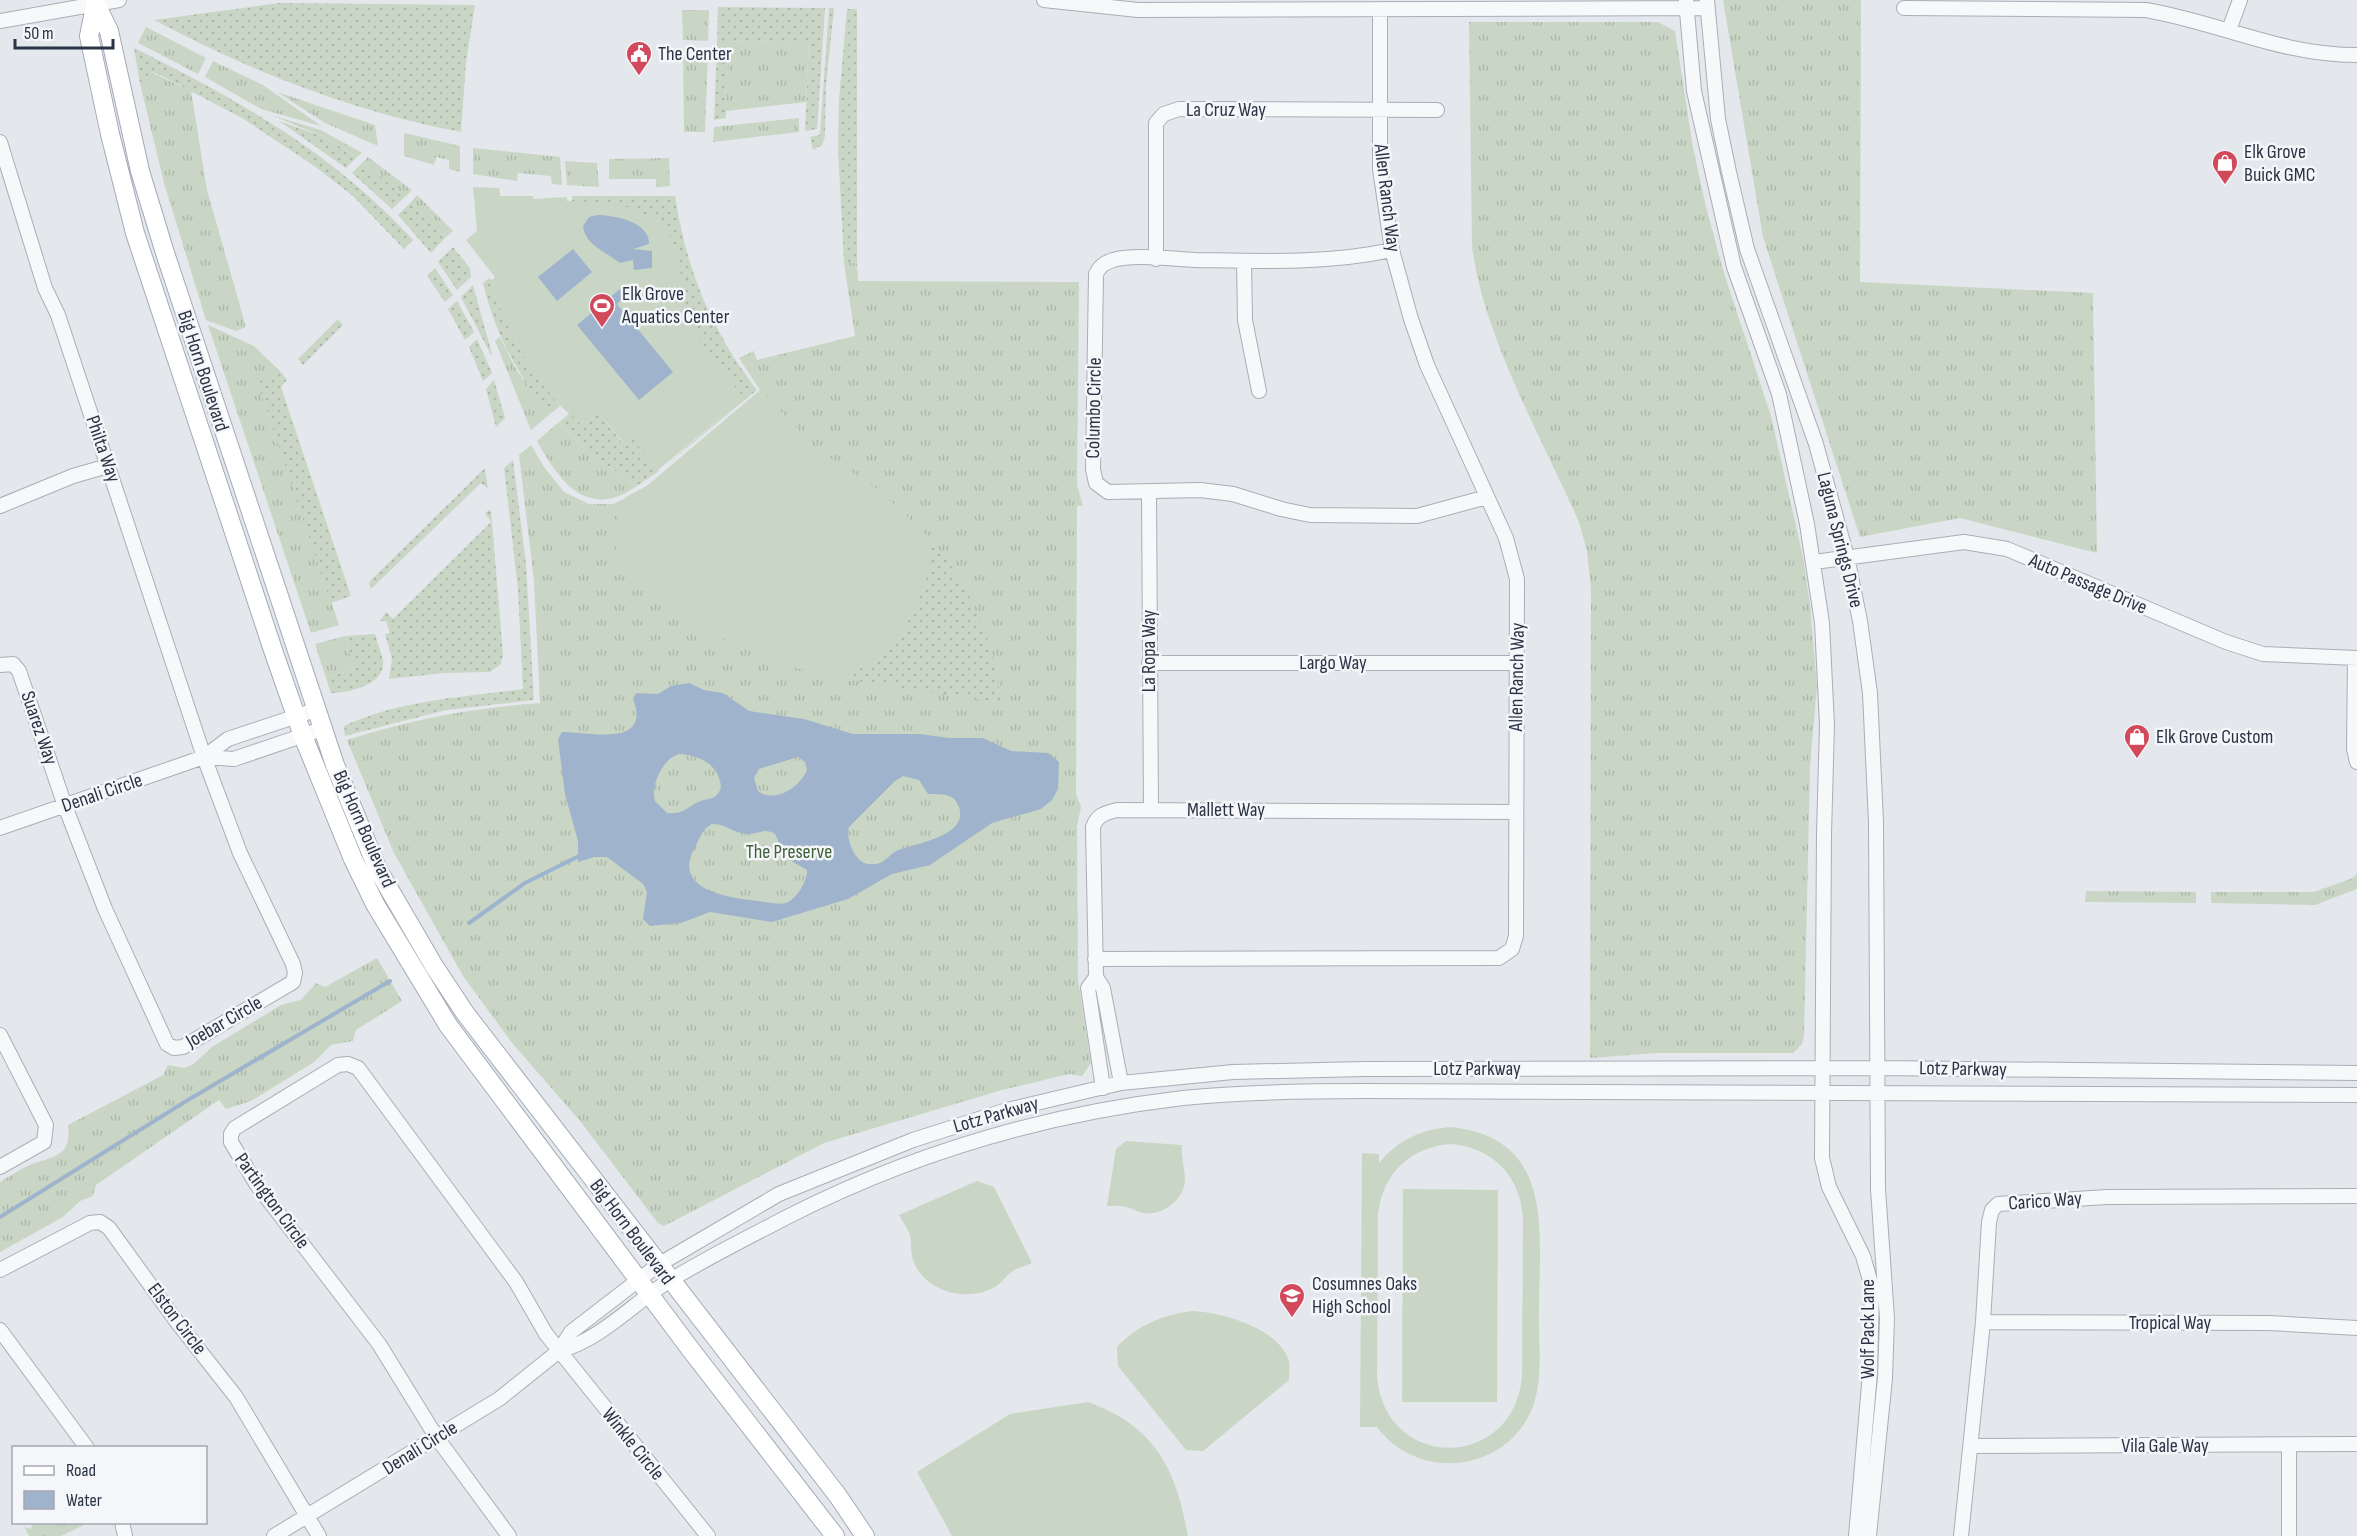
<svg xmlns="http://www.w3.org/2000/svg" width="2357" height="1536" viewBox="0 0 2357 1536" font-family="'Sofia Sans Condensed',sans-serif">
<defs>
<pattern id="grass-tufts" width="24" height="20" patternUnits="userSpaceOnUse" patternTransform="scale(1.5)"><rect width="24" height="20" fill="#c9d6c5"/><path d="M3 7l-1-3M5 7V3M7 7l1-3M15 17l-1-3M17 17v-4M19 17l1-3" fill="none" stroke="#adb8ab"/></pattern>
<pattern id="garden-dots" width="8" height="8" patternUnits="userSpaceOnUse" patternTransform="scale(1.5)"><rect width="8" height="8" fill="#c9d6c5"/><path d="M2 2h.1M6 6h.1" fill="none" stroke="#adb8ab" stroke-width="1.8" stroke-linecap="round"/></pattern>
</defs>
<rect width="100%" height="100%" fill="#e4e7ec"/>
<path fill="url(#grass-tufts)" d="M 1723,0 L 1861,0 L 1860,282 L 2093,293 L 2097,553 L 1960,518 L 1860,537 L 1763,237 Z
M 682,10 L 709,10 L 708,41 L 683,40 Z
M 1469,22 L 1658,22 L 1675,31 L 1693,148 L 1706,207 L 1723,270 L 1771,416 L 1803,557 L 1810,605 L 1817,686 L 1810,766 L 1804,1036 L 1802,1044 L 1793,1053 L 1657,1053 L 1590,1058 L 1591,589 L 1587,551 L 1579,522 C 1542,438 1483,336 1472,246 Z
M 146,27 L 206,58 L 198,74 L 138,43 Z
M 717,41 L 809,42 L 806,102 L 726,111 L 728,48 L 717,48 Z
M 683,50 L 708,50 L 705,132 L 684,132 Z
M 213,61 L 263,85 L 321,126 L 261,109 L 205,77 Z
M 151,72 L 191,91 L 207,190 L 246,327 L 236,331 L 206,320 L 164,183 L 140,83 Z
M 277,92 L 375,125 L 378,146 L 325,123 Z
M 271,115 L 321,130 L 362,153 L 357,157 L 322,136 Z
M 799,118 L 799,132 L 713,142 L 714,127 Z
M 404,133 L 460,146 L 460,172 L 449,169 L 449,160 L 436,157 L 434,165 L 404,156 Z
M 473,148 L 560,157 L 562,185 L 552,184 L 551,176 L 518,173 L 517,181 L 473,174 Z
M 368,157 L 412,190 L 405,197 L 363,162 Z
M 669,158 L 670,186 L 656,187 L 656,179 L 609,179 L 609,159 Z
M 565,161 L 597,163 L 599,187 L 567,185 Z
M 417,195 L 453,231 L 445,238 L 411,202 Z
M 844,263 L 857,263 L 858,281 L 1079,282 L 1077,485 L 1083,506 L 1077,506 L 1076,794 L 1081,807 L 1077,826 L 1078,979 L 1091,1063 L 1082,1076 L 1069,1074 L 1002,1090 L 824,1143 L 664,1226 L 658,1223 L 580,1121 L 513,1044 L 463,976 L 394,853 L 347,740 C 411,719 473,708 540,703 L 534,581 L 519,455 L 531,445 L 544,467 L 564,492 L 589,504 L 613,504 L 641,491 L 760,390 L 739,358 L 754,351 L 757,360 L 855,336 Z
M 208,325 L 254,346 L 281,372 L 272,379 L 257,381 L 339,625 L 311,633 Z
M 500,337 L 517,371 L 550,414 L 531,430 L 495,341 Z
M 558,423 L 592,455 L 637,486 C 587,521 559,481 537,441 Z
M 345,636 L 354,669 L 326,678 L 315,644 Z
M 2357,874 L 2357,889 L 2315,905 L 2211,903 L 2211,892 L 2314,892 L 2353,878 Z
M 2086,891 L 2196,892 L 2196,903 L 2085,902 Z
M 377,958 L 402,1001 L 356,1030 L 353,1041 L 331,1045 L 314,1062 L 251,1101 L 226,1109 L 219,1100 L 96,1185 L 93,1196 L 80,1201 L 63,1217 L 0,1252 L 0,1182 C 10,1176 20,1169 30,1165 C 53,1156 72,1158 68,1125 L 163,1075 L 168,1065 L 184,1068 L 192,1065 L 212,1047 L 281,1005 L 301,1000 L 316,983 L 325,987 Z
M 33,1523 L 33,1522 L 88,1523 L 61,1536 L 29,1536 L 24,1527 L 31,1529 Z"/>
<path fill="url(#garden-dots)" d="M 279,3 L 475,5 L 466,62 L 461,132 C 352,111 252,72 154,20 Z
M 718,7 L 825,8 L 817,129 L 805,131 L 809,42 L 717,41 Z
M 829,8 L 834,8 L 826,86 L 825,136 L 822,145 L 813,150 L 810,137 L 820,135 Z
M 847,9 L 857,9 L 857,263 L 844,263 L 838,148 L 839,99 Z
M 134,48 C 237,99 335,154 413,240 L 404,249 L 353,196 L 313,165 L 242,118 L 158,74 L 151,72 L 140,83 Z
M 717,48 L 728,48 L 726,118 L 714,120 Z
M 279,121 L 322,136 L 357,157 L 346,168 Z
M 363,162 L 405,197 L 392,209 L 352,173 Z
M 572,196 L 675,196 C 686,269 712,332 757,390 L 666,465 L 739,402 L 572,212 Z
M 411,202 L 445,238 L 431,253 L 398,215 Z
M 453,247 L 470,268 L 471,277 L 457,290 L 438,262 Z
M 435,268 L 453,295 L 445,302 L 427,276 Z
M 489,278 L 517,344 L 560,406 L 550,414 C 517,375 495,333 483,283 Z
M 473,285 L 492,354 L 491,355 L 461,297 Z
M 457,301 L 474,332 L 465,340 L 448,309 Z
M 338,319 L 343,325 L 303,365 L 298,359 Z
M 477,339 L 492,373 L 483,381 L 469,347 Z
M 281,372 L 287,380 L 281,387 L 351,596 L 331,603 L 257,381 L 272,379 Z
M 494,380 L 505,418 L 496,427 L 486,389 Z
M 598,412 L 622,442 L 631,436 L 659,471 L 637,486 L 592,455 L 558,423 L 570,413 Z
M 513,460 L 526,564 L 534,700 L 446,710 L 345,736 L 344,726 C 399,700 464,697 523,689 L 518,589 L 504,468 Z
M 485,468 L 488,489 L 481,483 L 371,589 L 369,582 Z
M 489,510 L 491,511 L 503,654 L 501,664 L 490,672 L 444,673 L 389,679 L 392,658 L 385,634 L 390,633 L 386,621 L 380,621 L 386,612 L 393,619 L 491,522 L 485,513 Z
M 932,540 C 970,588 995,641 1001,703 L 845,679 C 885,652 906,631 924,586 C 930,572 930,554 932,540 Z
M 375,634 C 377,642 382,653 383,662 C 385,685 348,693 331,693 L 326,678 L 354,669 L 345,636 Z"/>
<path fill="#c9d6c5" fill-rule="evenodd" d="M 473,187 L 499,188 L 500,196 L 533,196 L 533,199 L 567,197 L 567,201 C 607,201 662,204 676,251 C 683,274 681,297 692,323 C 704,351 725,374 744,398 L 658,470 L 631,437 L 623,442 L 598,412 L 581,425 C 574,417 565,411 558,403 C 525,367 505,323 489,278 L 492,280 L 495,277 L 466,240 L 477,231 Z
M 761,390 L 813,446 L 881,492 L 928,536 C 938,565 914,620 893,642 C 879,657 861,668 845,679 L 787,666 L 732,644 L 647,589 L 618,557 L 614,540 L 617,516 L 626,497 L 650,484 Z
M 1451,1127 C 1556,1138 1539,1233 1539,1309 C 1538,1341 1544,1379 1532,1409 C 1505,1473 1418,1482 1377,1427 L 1360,1427 L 1362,1153 L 1379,1154 L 1379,1163 C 1398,1140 1422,1129 1451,1127 ZM 1451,1144 C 1493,1148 1519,1175 1523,1216 L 1522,1377 C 1513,1472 1384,1471 1377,1376 L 1378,1215 C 1382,1174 1410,1147 1451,1144 Z
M 1126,1141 L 1182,1145 C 1181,1157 1184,1165 1185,1177 C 1186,1198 1164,1216 1144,1213 C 1137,1212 1132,1208 1126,1207 C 1121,1205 1113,1206 1107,1206 L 1116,1149 Z
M 977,1181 L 994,1187 L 1032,1263 C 1025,1266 1016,1268 1010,1273 C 1004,1278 1001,1284 993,1288 C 966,1302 927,1292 914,1263 C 910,1253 912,1244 910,1235 C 908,1229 902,1221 899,1215 Z
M 1403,1189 L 1498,1190 L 1497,1402 L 1402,1402 Z
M 1192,1311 C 1221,1312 1279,1328 1289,1361 C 1290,1366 1289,1374 1289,1380 L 1203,1451 L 1186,1450 L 1118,1366 L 1117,1347 C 1138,1325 1162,1315 1192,1311 Z
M 1088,1402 C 1156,1427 1176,1469 1188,1536 L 952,1536 L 917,1472 L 1010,1414 Z"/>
<path fill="#9fb4cc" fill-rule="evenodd" d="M 597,215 C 614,215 650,222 649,244 L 633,249 L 652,251 L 652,268 L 634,270 L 633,260 L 620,263 C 606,252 585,245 583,226 L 589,217 Z
M 573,249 L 592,272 L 557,301 L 538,277 Z
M 620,289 L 626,296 L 617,304 L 673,372 L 639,400 L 577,325 Z
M 689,683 L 704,690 L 723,693 L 749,711 L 804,719 L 853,734 L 920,734 L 949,738 L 983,738 L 1011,751 L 1048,753 L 1059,762 L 1058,789 L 1052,800 L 1041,809 L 992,823 L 930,865 L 892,874 L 848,899 L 772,922 L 710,912 L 681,923 L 650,926 L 643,919 L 647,892 L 643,884 L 607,857 L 594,857 L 578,862 L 578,841 L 565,794 L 558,739 L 562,732 C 589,732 652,748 633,699 L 636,693 L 658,694 L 671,686 ZM 679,754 C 699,755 719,764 721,787 C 717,801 709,797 698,802 C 686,808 682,815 667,813 L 655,801 C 650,786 663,758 679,754 ZM 798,757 L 805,762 L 807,770 C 800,787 775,804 758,791 L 754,778 L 759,769 ZM 903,776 L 919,780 L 928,794 C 941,795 954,792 959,807 C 969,835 918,843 901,849 C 887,853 885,869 864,863 C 853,857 846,839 849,827 L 895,781 ZM 712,824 C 725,823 733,833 746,834 C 757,835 764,827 775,834 L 786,858 L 807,870 C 808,880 796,900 786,903 C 778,905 766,902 758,901 C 731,898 672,891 694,849 C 699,840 702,829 712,824 Z"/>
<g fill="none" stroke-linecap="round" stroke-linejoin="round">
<path stroke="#9fb4cc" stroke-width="4" d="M 469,923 L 525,883 L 579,856
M 0,1217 L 188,1100 L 390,981"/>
<defs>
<path id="minor" d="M 1044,0 L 1138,10 L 1707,8
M 1686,0 L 1694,91 L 1734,267 L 1779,394 L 1807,524 L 1822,623 L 1827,725 L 1824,834 L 1822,1158 L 1829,1187 L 1863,1256 L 1872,1287 L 1870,1373 L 1856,1536
M 1707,0 L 1718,119 L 1729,172 L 1747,249 L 1816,444 L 1847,557 L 1860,621 L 1870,693 L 1876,822 L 1878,1189 L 1887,1318 L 1885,1378 L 1869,1536
M 1904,8 L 2146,10 C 2221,23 2280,55 2357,55
M 0,21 L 119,0
M 2229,30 L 2240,0
M 0,142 L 45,288 L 58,315 L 204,757 L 240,853 L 293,964 L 295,973 L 293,982 L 183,1047 L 174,1048 L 167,1044 L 105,909 L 65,806 L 19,671 L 13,664 L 0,665
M 1392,250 C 1327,264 1262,261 1195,260 C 1172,259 1135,254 1113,260 C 1104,263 1100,266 1096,274 L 1093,469 L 1096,483 L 1108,492 L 1200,490 L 1233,494 L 1281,509 L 1310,515 L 1417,516 L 1487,497
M 1156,259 L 1156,123 L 1164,114 L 1179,109 L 1437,110
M 1244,261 L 1245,320 L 1259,391
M 1149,492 L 1151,810
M 0,506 L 73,476 L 108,466
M 1814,562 L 1964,542 L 2007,549 L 2226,642 L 2263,654 L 2357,658
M 2355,658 L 2354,749 L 2357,762
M 1149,663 L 1516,663
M 204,757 L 234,759 L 322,729
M 0,828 L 204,757 L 228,739 L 315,710
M 1095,959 L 1499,958 L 1512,949 L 1516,936 L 1517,579 L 1506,538 L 1427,365 L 1411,319 L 1392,250 L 1380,169 L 1380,10
M 1096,977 L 1088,988 L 1103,1088
M 0,1035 L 46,1125 L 44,1142 L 0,1167
M 1121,1083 L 1103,988 L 1096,977 L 1093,827 C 1097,815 1105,813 1117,810 L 1516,812
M 0,1270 L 90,1223 L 100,1222 L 109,1228 L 177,1322 L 236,1397 L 319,1536
M 1983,1322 L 2269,1323 L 2357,1328
M 0,1330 L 87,1448
M 559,1351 C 602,1339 632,1304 669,1281 C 708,1257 749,1237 789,1216 C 911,1154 1046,1114 1183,1098 C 1243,1092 1303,1091 1364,1091 L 2357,1095
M 1972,1446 L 2357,1444
M 122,1522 L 125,1536
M 274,1536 L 499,1399 L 559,1351 L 571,1332 L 658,1265 L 779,1194 L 913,1140 L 1007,1110 L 1121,1083 L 1233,1072 L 1364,1069 L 1878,1068 L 2357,1073
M 509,1536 L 437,1438 L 379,1344 L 257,1185 L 231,1142 L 231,1134 L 235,1128 L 338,1065 L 348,1064 L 358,1068 L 516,1282 L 546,1334 L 708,1536
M 1961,1536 L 1983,1322 L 1989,1222 L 1992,1210 L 1998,1204 L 2107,1197 L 2357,1196
M 2289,1536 L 2289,1446"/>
<path id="major" d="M 96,2 L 89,36 L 110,134 L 135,233 L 274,653 L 303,736 L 353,859 L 375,904 L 448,1025 L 691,1350 L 835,1536
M 96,4 L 109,31 L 140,171 L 165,253 L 335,765 L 378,870 L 434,966 L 465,1013 L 838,1496 L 865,1536"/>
</defs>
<use href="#minor" stroke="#a9aeb7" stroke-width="16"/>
<use href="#major" stroke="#a3abb8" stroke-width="20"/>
<use href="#minor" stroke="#f7f8fa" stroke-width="14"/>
<use href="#major" stroke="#fff" stroke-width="18"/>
</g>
<defs>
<symbol id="civic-pin" viewBox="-11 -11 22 30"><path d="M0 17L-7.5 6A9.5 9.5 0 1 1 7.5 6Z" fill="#d1495b" stroke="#f4f6f9"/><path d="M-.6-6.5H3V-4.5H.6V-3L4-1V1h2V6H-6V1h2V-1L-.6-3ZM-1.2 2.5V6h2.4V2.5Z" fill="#fff"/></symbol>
<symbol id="shop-pin" viewBox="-11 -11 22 30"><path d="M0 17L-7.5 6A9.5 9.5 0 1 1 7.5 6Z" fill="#d1495b" stroke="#f4f6f9"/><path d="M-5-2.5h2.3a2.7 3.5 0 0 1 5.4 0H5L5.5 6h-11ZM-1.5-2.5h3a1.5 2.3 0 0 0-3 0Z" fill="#fff"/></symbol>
<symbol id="stadium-pin" viewBox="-11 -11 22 30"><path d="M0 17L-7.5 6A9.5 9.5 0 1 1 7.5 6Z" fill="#d1495b" stroke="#f4f6f9"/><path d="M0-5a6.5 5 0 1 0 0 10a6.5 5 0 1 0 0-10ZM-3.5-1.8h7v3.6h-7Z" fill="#fff"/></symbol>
<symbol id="school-pin" viewBox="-11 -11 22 30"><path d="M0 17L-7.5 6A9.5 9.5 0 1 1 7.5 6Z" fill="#d1495b" stroke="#f4f6f9"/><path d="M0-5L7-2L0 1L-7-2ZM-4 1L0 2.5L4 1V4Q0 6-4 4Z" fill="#fff"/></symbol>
</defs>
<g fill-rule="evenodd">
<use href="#civic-pin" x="624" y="39" width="30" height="40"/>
<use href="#shop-pin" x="2210" y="148" width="30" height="40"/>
<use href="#stadium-pin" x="587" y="291" width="30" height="40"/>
<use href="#shop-pin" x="2122" y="722" width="30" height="40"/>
<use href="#school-pin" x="1277" y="1281" width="30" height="40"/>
</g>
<g text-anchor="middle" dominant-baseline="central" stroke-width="5" stroke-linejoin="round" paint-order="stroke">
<g font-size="20" fill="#2b3445" stroke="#f4f6f9" text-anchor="start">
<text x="658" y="54">The Center</text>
<text x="2244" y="152">Elk Grove<tspan x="2244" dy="23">Buick GMC</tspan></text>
<text x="622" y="294">Elk Grove<tspan x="622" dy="23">Aquatics Center</tspan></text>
<text x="2156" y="737">Elk Grove Custom</text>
<text x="1312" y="1284">Cosumnes Oaks<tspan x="1312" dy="23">High School</tspan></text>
</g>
<g font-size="20" fill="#2b3445" stroke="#f4f6f9">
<text x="1226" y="110">La Cruz Way</text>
<text transform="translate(1387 198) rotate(83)">Allen Ranch Way</text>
<text transform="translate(203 371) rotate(72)">Big Horn Boulevard</text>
<text transform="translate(1094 408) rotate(-89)">Columbo Circle</text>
<text transform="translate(103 449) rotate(71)">Philta Way</text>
<text transform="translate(1840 540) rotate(76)">Laguna Springs Drive</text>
<text transform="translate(2088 584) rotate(23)">Auto Passage Drive</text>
<text transform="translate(1149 651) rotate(-90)">La Ropa Way</text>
<text x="1333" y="663">Largo Way</text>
<text transform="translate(1517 677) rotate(-89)">Allen Ranch Way</text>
<text transform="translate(39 728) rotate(71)">Suarez Way</text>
<text transform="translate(102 793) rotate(-19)">Denali Circle</text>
<text x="1226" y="810">Mallett Way</text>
<text transform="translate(364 829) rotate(66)">Big Horn Boulevard</text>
<text transform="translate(224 1022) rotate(-30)">Joebar Circle</text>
<text x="1477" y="1069">Lotz Parkway</text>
<text transform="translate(1963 1069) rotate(1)">Lotz Parkway</text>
<text transform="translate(996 1115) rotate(-16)">Lotz Parkway</text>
<text transform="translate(272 1201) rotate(54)">Partington Circle</text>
<text transform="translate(2045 1201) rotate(-4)">Carico Way</text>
<text transform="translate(632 1232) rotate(53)">Big Horn Boulevard</text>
<text transform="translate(177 1319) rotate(53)">Elston Circle</text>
<text x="2170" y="1323">Tropical Way</text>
<text transform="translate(1868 1329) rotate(-90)">Wolf Pack Lane</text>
<text transform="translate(633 1444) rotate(51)">Winkle Circle</text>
<text x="2165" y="1446">Vila Gale Way</text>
<text transform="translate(420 1448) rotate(-32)">Denali Circle</text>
</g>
<g font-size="20" fill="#3f6138" stroke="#f4f6f9">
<text x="789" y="852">The Preserve</text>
</g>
</g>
<rect x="12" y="1446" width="195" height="78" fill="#f4f6f9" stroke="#a4a8b1" stroke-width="1.5"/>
<rect x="24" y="1466" width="30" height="9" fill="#ffffff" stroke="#a4a8b1" stroke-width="1.5"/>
<text x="66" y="1476" font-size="18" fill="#2b3445">Road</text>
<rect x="24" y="1491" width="30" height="18" fill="#9fb4cc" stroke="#a4a8b1" stroke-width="1.5"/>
<text x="66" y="1506" font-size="18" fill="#2b3445">Water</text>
<path d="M15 39v9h98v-9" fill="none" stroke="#2b3445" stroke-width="3"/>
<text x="24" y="39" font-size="18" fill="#2b3445" stroke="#f4f6f9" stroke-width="4.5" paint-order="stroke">50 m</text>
</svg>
